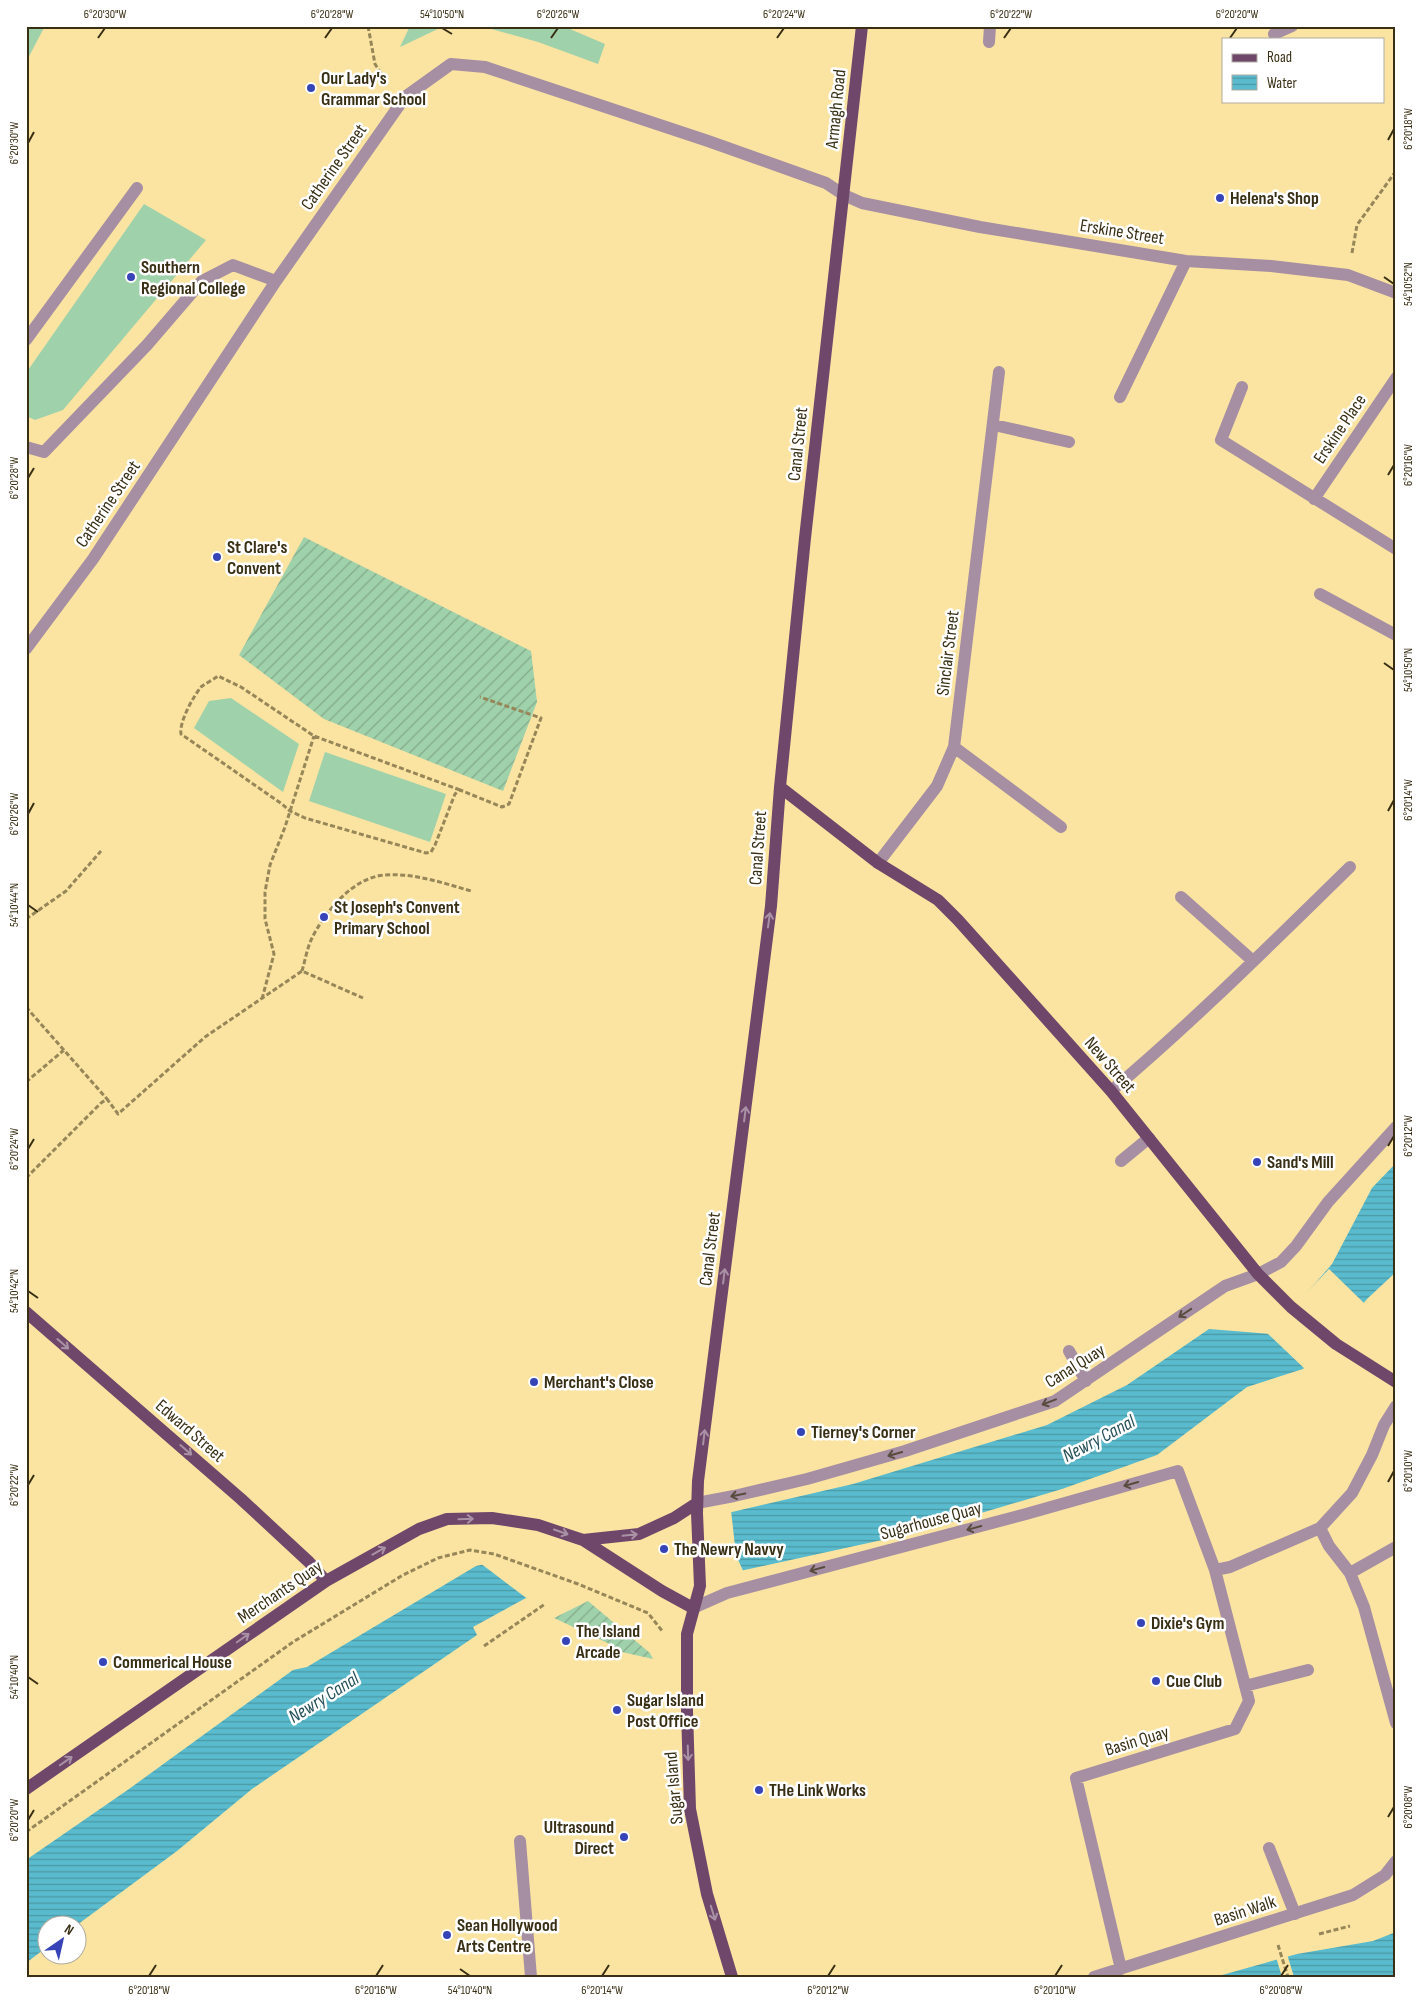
<svg xmlns="http://www.w3.org/2000/svg" width="1422" height="2003" viewBox="0 0 1422 2003" font-family="'Sofia Sans Condensed',sans-serif">
<defs>
<pattern id="garden-furrows" width="10" height="10" patternUnits="userSpaceOnUse" patternTransform="scale(1.25)"><rect width="10" height="10" fill="#9fd1ab"/><path d="M-1 1l2-2M0 10L10 0M9 11l2-2" fill="none" stroke="#83aa8a"/></pattern>
<pattern id="water-rules" width="6" height="5" patternUnits="userSpaceOnUse" patternTransform="scale(1.25)"><rect width="6" height="5" fill="#59bbcd"/><path d="M0 2.5h6" fill="none" stroke="#4b98a5"/></pattern>
</defs>
<rect width="100%" height="100%" fill="#fbe4a2"/>
<path fill="#9fd1ab" d="M 26,26 L 45,26 L 26,62 Z
M 410,26 L 563,26 L 605,44 L 598,64 L 538,42 L 488,28 L 442,27 L 400,47 Z
M 144,204 L 206,240 L 63,410 L 35,420 L 26,416 L 26,373 Z
M 231,698 L 299,744 L 283,792 L 194,728 L 209,701 Z
M 325,752 L 446,794 L 430,842 L 309,801 Z"/>
<path fill="url(#garden-furrows)" d="M 304,537 L 531,651 L 537,702 L 503,791 L 324,719 L 239,655 Z
M 588,1601 L 650,1653 L 653,1659 L 613,1650 L 614,1646 L 554,1618 Z"/>
<path fill="url(#water-rules)" d="M 1396,1163 L 1396,1272 L 1368,1298 L 1303,1369 L 1247,1387 L 1157,1455 L 1062,1489 L 914,1533 L 740,1571 L 546,1605 L 526,1598 L 473,1627 L 477,1635 L 252,1789 L 177,1851 L 77,1925 L 48,1926 L 47,1947 L 26,1963 L 26,1860 L 129,1789 L 293,1670 L 307,1667 L 476,1566 L 732,1512 L 853,1484 L 1047,1425 L 1127,1385 L 1209,1329 L 1271,1334 L 1332,1264 L 1372,1188 Z
M 1396,1932 L 1396,1977 L 1215,1977 L 1297,1954 L 1373,1941 Z"/>
<path fill="#fbe4a2" d="M 1329,1269 L 1365,1304 L 1306,1370 L 1267,1333 L 1270,1331 Z
M 731,1510 L 736,1555 L 744,1573 L 546,1607 L 533,1603 L 480,1563 Z
M 1287,1954 L 1294,1977 L 1282,1977 L 1276,1957 Z"/>
<g fill="none" stroke-linecap="round" stroke-linejoin="round">
<path stroke="#968658" stroke-width="3" stroke-dasharray="5 2.5" stroke-linecap="butt" d="M 368,26 L 375,64 L 382,75
M 1352,253 L 1357,225 L 1396,171
M 460,790 L 314,736 L 241,687 L 218,676 C 213,680 206,683 201,687 C 193,697 179,722 181,734 L 282,804 L 290,811 L 305,818 L 426,853 L 431,852 L 435,845 L 455,794 L 460,790 L 502,807 L 509,804 L 541,718 L 480,697
M 26,919 L 66,891 L 101,851
M 302,971 C 305,961 307,948 312,938 C 325,912 353,877 385,875 C 415,873 443,883 471,891
M 262,999 L 274,954 L 265,919 L 265,892 L 270,865 L 285,827 L 314,736
M 26,1007 L 107,1099
M 26,1082 L 64,1050
M 26,1178 L 101,1103 L 107,1099 L 118,1114 L 205,1037 L 302,971 L 363,998
M 484,1646 L 545,1604
M 26,1832 L 293,1642 L 403,1575 L 438,1558 L 470,1550 L 494,1554 L 578,1584 L 648,1613 L 663,1632
M 1319,1934 L 1350,1926
M 1278,1945 L 1288,1977"/>
<path stroke="#a68fa2" stroke-width="12" d="M 1274,34 L 1292,26
M 989,42 L 990,26
M 26,340 L 137,188
M 1242,387 L 1221,440 L 1396,549
M 1120,397 L 1186,261
M 994,425 L 1069,442
M 26,447 L 44,452 L 147,345 L 202,281 L 233,265 L 276,281
M 1314,499 L 1396,378
M 1320,594 L 1396,635
M 26,649 L 93,559 L 276,281 L 405,97 L 451,64 L 485,67 L 708,141 L 826,183 L 844,195 L 862,203 L 980,227 L 1186,261 L 1271,266 L 1348,275 L 1396,293
M 954,747 L 1061,827
M 878,863 L 937,786 L 954,747 L 999,372
M 1181,897 L 1253,961
M 1111,1091 C 1194,1021 1272,943 1350,867
M 1121,1161 L 1149,1138
M 1069,1351 L 1086,1381
M 697,1503 L 734,1496 L 807,1479 L 905,1451 L 1055,1401 L 1225,1286 L 1258,1274 L 1281,1262 L 1296,1246 L 1328,1202 L 1396,1127
M 1320,1528 L 1329,1546 L 1350,1573 L 1364,1607 L 1396,1723
M 1215,1570 L 1230,1567 L 1320,1528 L 1352,1493 L 1372,1455 L 1384,1425 L 1396,1406
M 1350,1573 L 1396,1547
M 693,1608 L 727,1593 L 1026,1514 L 1178,1471 L 1215,1570 L 1249,1701 L 1235,1729 L 1076,1778 L 1121,1969
M 1245,1686 L 1308,1670
M 520,1841 L 531,1977
M 1269,1848 L 1295,1914
M 1094,1977 L 1353,1895 L 1385,1875 L 1396,1861"/>
<path stroke="#6f476a" stroke-width="12" d="M 780,787 L 878,863 L 938,900 L 958,920 L 1111,1091 L 1258,1274 L 1291,1307 L 1336,1344 L 1396,1382
M 26,1312 L 241,1499 L 309,1562 L 326,1581
M 583,1540 L 639,1534 L 674,1518 L 697,1503
M 26,1789 L 326,1581 L 419,1529 L 447,1519 L 492,1518 L 538,1525 L 583,1540 L 662,1591 L 693,1608
M 732,1977 L 707,1894 L 690,1809 L 687,1711 L 687,1634 L 700,1586 L 697,1513 L 698,1481 L 771,906 L 780,787 L 805,538 L 862,26"/>
</g>
<defs><path id="oneway-shaft" d="M-6 0H5M1.5-3L5.5 0L1.5 3" fill="none" stroke-width="1.6" stroke-linecap="round" stroke-linejoin="round" transform="scale(1.25)"/></defs>
<g stroke="#a991a6">
<use href="#oneway-shaft" transform="translate(769 920) rotate(-82)"/>
<use href="#oneway-shaft" transform="translate(745 1114) rotate(-83)"/>
<use href="#oneway-shaft" transform="translate(724 1276) rotate(-83)"/>
<use href="#oneway-shaft" transform="translate(63 1344) rotate(41)"/>
<use href="#oneway-shaft" transform="translate(704 1437) rotate(-83)"/>
<use href="#oneway-shaft" transform="translate(186 1450) rotate(41)"/>
<use href="#oneway-shaft" transform="translate(466 1519) rotate(-2)"/>
<use href="#oneway-shaft" transform="translate(561 1532) rotate(19)"/>
<use href="#oneway-shaft" transform="translate(630 1535) rotate(-6)"/>
<use href="#oneway-shaft" transform="translate(379 1551) rotate(-29)"/>
<use href="#oneway-shaft" transform="translate(243 1638) rotate(-35)"/>
<use href="#oneway-shaft" transform="translate(688 1753) rotate(88)"/>
<use href="#oneway-shaft" transform="translate(66 1761) rotate(-35)"/>
<use href="#oneway-shaft" transform="translate(713 1913) rotate(73)"/>
</g>
<g stroke="#594c3f">
<use href="#oneway-shaft" transform="translate(1185 1313) rotate(146)"/>
<use href="#oneway-shaft" transform="translate(1049 1402) rotate(159)"/>
<use href="#oneway-shaft" transform="translate(895 1454) rotate(164)"/>
<use href="#oneway-shaft" transform="translate(1131 1484) rotate(164)"/>
<use href="#oneway-shaft" transform="translate(738 1495) rotate(168)"/>
<use href="#oneway-shaft" transform="translate(974 1528) rotate(165)"/>
<use href="#oneway-shaft" transform="translate(817 1569) rotate(165)"/>
</g>
<path fill="none" stroke="#382f14" stroke-width="2" d="M 442,28 L 452,34M 98,38 L 105,28M 325,38 L 332,28M 551,38 L 558,28M 777,38 L 784,28M 1004,38 L 1011,28M 1230,38 L 1237,28M 1388,140 L 1394,129M 28,143 L 34,132M 1384,277 L 1394,284M 1388,475 L 1394,465M 28,478 L 34,468M 1384,663 L 1394,670M 1388,811 L 1394,800M 28,814 L 34,803M 28,905 L 38,912M 1388,1146 L 1394,1136M 28,1149 L 34,1139M 28,1291 L 38,1298M 1388,1482 L 1394,1471M 28,1485 L 34,1475M 28,1677 L 38,1684M 1388,1817 L 1394,1807M 28,1820 L 34,1810M 460,1969 L 470,1976M 149,1976 L 156,1965M 376,1976 L 383,1965M 602,1976 L 609,1965M 828,1976 L 835,1965M 1055,1976 L 1062,1965M 1281,1976 L 1288,1965"/>
<g fill="#3644b7" stroke="#fff" stroke-width="2">
<circle cx="311" cy="88" r="5"/>
<circle cx="1220" cy="198" r="5"/>
<circle cx="131" cy="277" r="5"/>
<circle cx="217" cy="557" r="5"/>
<circle cx="324" cy="917" r="5"/>
<circle cx="1257" cy="1162" r="5"/>
<circle cx="534" cy="1382" r="5"/>
<circle cx="801" cy="1432" r="5"/>
<circle cx="664" cy="1549" r="5"/>
<circle cx="1141" cy="1623" r="5"/>
<circle cx="566" cy="1641" r="5"/>
<circle cx="103" cy="1662" r="5"/>
<circle cx="1156" cy="1681" r="5"/>
<circle cx="617" cy="1710" r="5"/>
<circle cx="759" cy="1790" r="5"/>
<circle cx="624" cy="1837" r="5"/>
<circle cx="447" cy="1935" r="5"/>
</g>
<g text-anchor="middle" dominant-baseline="central" stroke-width="5" stroke-linejoin="round" paint-order="stroke">
<g font-size="18" font-weight="bold" fill="#382f14" stroke="#fff" text-anchor="start">
<text x="321" y="78">Our Lady's<tspan x="321" dy="21">Grammar School</tspan></text>
<text x="1230" y="198">Helena's Shop</text>
<text x="141" y="267">Southern<tspan x="141" dy="21">Regional College</tspan></text>
<text x="227" y="547">St Clare's<tspan x="227" dy="21">Convent</tspan></text>
<text x="334" y="907">St Joseph's Convent<tspan x="334" dy="21">Primary School</tspan></text>
<text x="1267" y="1162">Sand's Mill</text>
<text x="544" y="1382">Merchant's Close</text>
<text x="811" y="1432">Tierney's Corner</text>
<text x="674" y="1549">The Newry Navvy</text>
<text x="1151" y="1623">Dixie's Gym</text>
<text x="576" y="1631">The Island<tspan x="576" dy="21">Arcade</tspan></text>
<text x="113" y="1662">Commerical House</text>
<text x="1166" y="1681">Cue Club</text>
<text x="627" y="1700">Sugar Island<tspan x="627" dy="21">Post Office</tspan></text>
<text x="769" y="1790">THe Link Works</text>
<text x="614" y="1827" text-anchor="end">Ultrasound<tspan x="614" dy="21">Direct</tspan></text>
<text x="457" y="1925">Sean Hollywood<tspan x="457" dy="21">Arts Centre</tspan></text>
</g>
<g font-size="18" fill="#382f14" stroke="#fff">
<text transform="translate(836 109) rotate(-84)">Armagh Road</text>
<text transform="translate(334 167) rotate(-55)">Catherine Street</text>
<text transform="translate(1122 232) rotate(9)">Erskine Street</text>
<text transform="translate(1340 429) rotate(-56)">Erskine Place</text>
<text transform="translate(798 444) rotate(-84)">Canal Street</text>
<text transform="translate(108 504) rotate(-56)">Catherine Street</text>
<text transform="translate(948 653) rotate(-83)">Sinclair Street</text>
<text transform="translate(758 848) rotate(-86)">Canal Street</text>
<text transform="translate(1110 1065) rotate(49)">New Street</text>
<text transform="translate(710 1249) rotate(-83)">Canal Street</text>
<text transform="translate(1075 1366) rotate(-32)">Canal Quay</text>
<text transform="translate(190 1431) rotate(41)">Edward Street</text>
<text transform="translate(931 1521) rotate(-15)">Sugarhouse Quay</text>
<text transform="translate(280 1592) rotate(-34)">Merchants Quay</text>
<text transform="translate(1137 1741) rotate(-17)">Basin Quay</text>
<text transform="translate(674 1788) rotate(-95)">Sugar Island</text>
<text transform="translate(1245 1911) rotate(-18)">Basin Walk</text>
</g>
<g font-size="19" font-style="italic" fill="#26515a" stroke="#fff">
<text transform="translate(1099 1439) rotate(-28)">Newry Canal</text>
<text transform="translate(324 1698) rotate(-32)">Newry Canal</text>
</g>
</g>
<rect width="1422" height="2003" fill="none" stroke="#ffffff" stroke-width="55"/>
<rect x="1222" y="38" width="162" height="65" fill="#ffffff" stroke="#afaca1"/>
<rect x="1232" y="54" width="25" height="8" fill="#6f476a" stroke="#afaca1"/>
<text x="1267" y="62" font-size="15" fill="#382f14">Road</text>
<rect x="1232" y="75" width="25" height="15" fill="url(#water-rules)" stroke="#afaca1"/>
<text x="1267" y="88" font-size="15" fill="#382f14">Water</text>
<g transform="translate(62 1940) rotate(34)"><circle r="24" fill="#ffffff" stroke="#afaca1"/>
<path d="M0-4L9 19L0 12L-9 19Z" fill="#3644b7"/>
<text y="-8" font-size="14" font-weight="bold" text-anchor="middle" fill="#382f14">N</text>
</g>
<rect x="28" y="28" width="1366" height="1948" fill="none" stroke="#382f14" stroke-width="2"/>
<g font-size="12" text-anchor="middle" fill="#382f14">
<text x="105" y="18">6°20'30"W</text>
<text x="332" y="18">6°20'28"W</text>
<text x="442" y="18">54°10'50"N</text>
<text x="558" y="18">6°20'26"W</text>
<text x="784" y="18">6°20'24"W</text>
<text x="1011" y="18">6°20'22"W</text>
<text x="1237" y="18">6°20'20"W</text>
<text transform="translate(1408 129) rotate(-90)" y="4">6°20'18"W</text>
<text transform="translate(14 143) rotate(-90)" y="4">6°20'30"W</text>
<text transform="translate(1408 284) rotate(-90)" y="4">54°10'52"N</text>
<text transform="translate(1408 465) rotate(-90)" y="4">6°20'16"W</text>
<text transform="translate(14 478) rotate(-90)" y="4">6°20'28"W</text>
<text transform="translate(1408 670) rotate(-90)" y="4">54°10'50"N</text>
<text transform="translate(1408 800) rotate(-90)" y="4">6°20'14"W</text>
<text transform="translate(14 814) rotate(-90)" y="4">6°20'26"W</text>
<text transform="translate(14 905) rotate(-90)" y="4">54°10'44"N</text>
<text transform="translate(1408 1136) rotate(-90)" y="4">6°20'12"W</text>
<text transform="translate(14 1149) rotate(-90)" y="4">6°20'24"W</text>
<text transform="translate(14 1291) rotate(-90)" y="4">54°10'42"N</text>
<text transform="translate(1408 1471) rotate(-90)" y="4">6°20'10"W</text>
<text transform="translate(14 1485) rotate(-90)" y="4">6°20'22"W</text>
<text transform="translate(14 1677) rotate(-90)" y="4">54°10'40"N</text>
<text transform="translate(1408 1807) rotate(-90)" y="4">6°20'08"W</text>
<text transform="translate(14 1820) rotate(-90)" y="4">6°20'20"W</text>
<text x="149" y="1994">6°20'18"W</text>
<text x="376" y="1994">6°20'16"W</text>
<text x="470" y="1994">54°10'40"N</text>
<text x="602" y="1994">6°20'14"W</text>
<text x="828" y="1994">6°20'12"W</text>
<text x="1055" y="1994">6°20'10"W</text>
<text x="1281" y="1994">6°20'08"W</text>
</g>
</svg>
